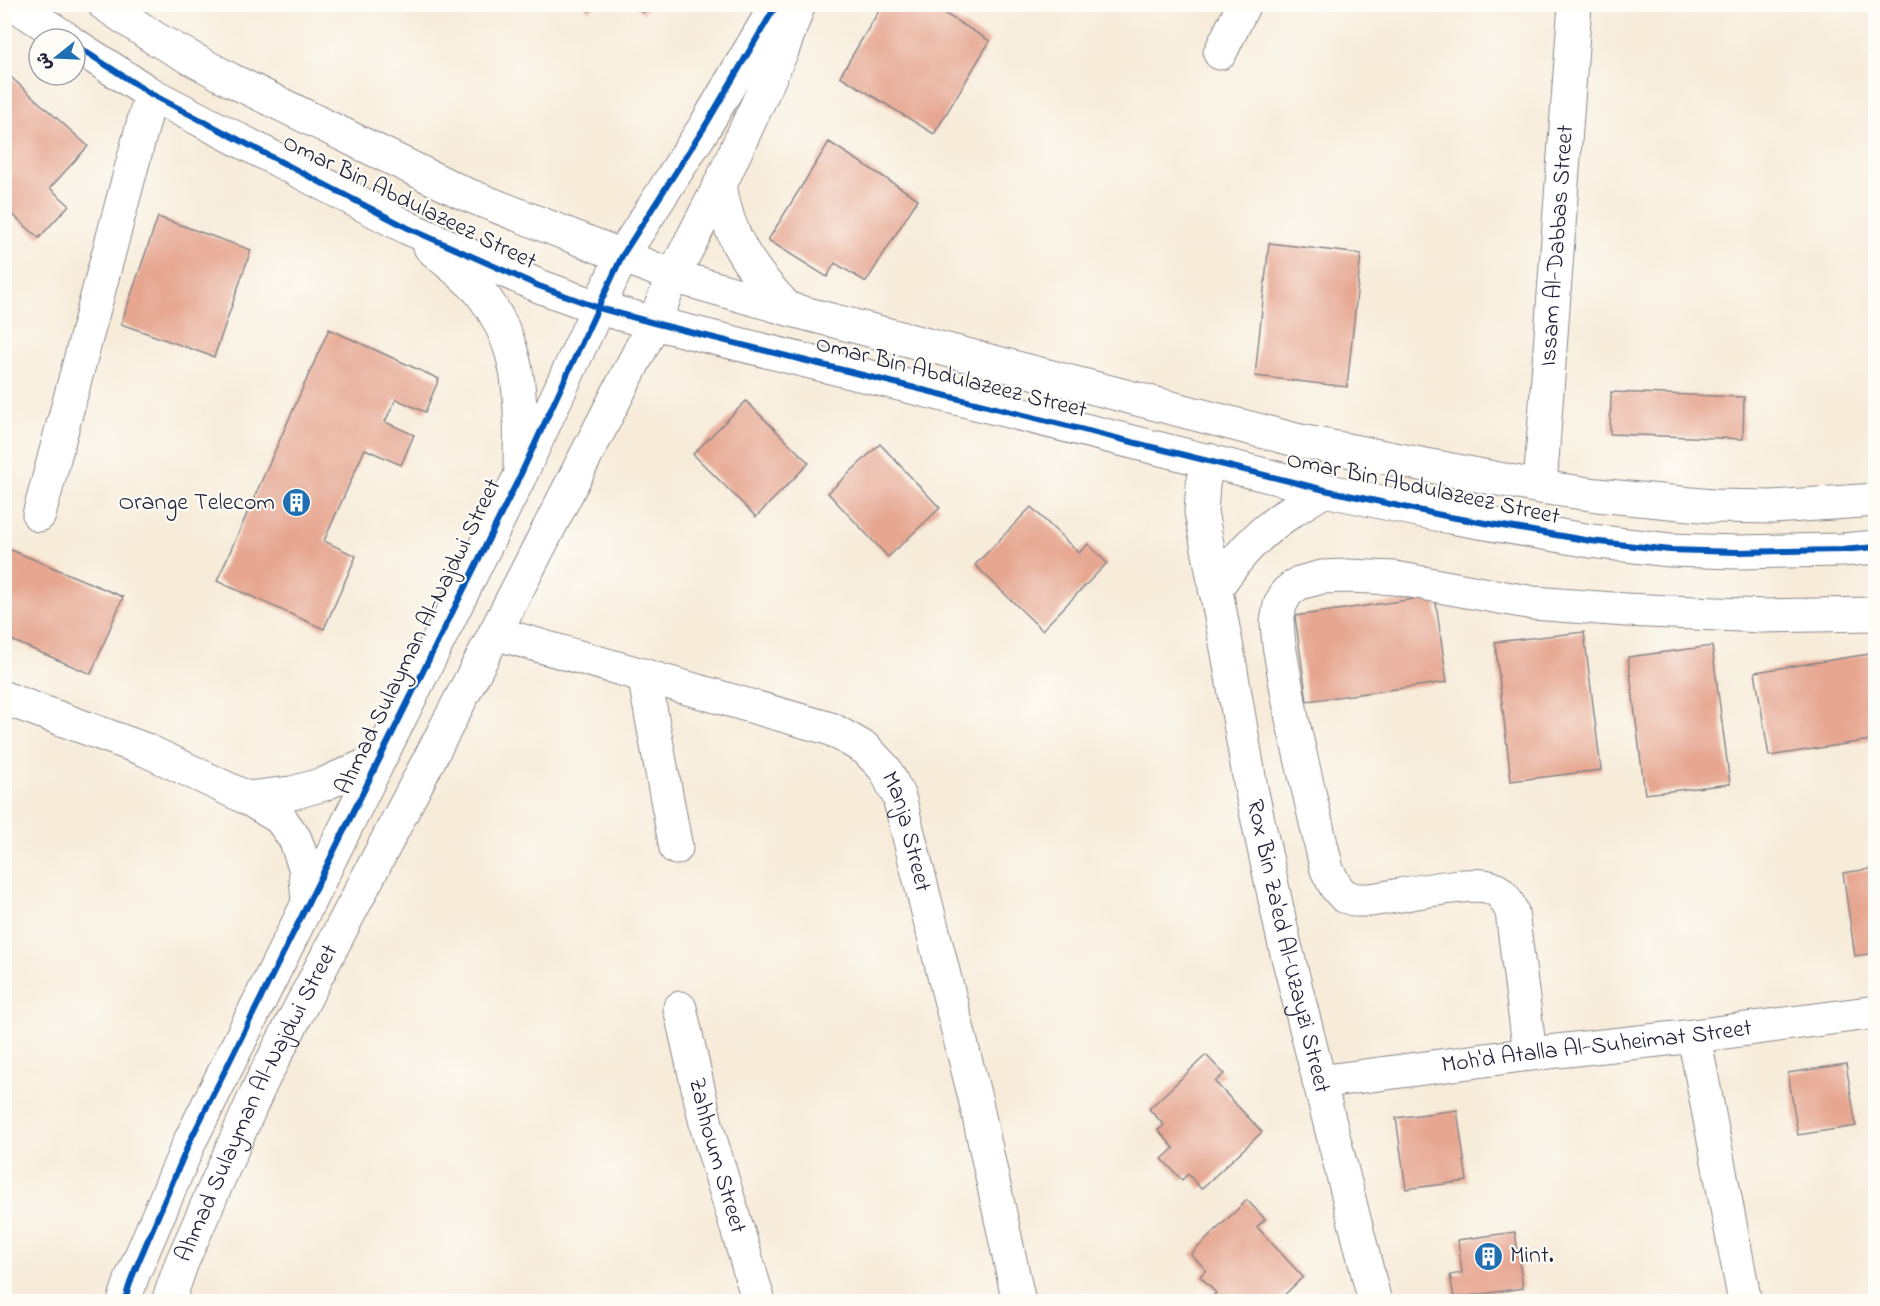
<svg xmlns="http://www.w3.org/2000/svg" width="1880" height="1306" viewBox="0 0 1880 1306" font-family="'Indie Flower','Playpen Sans Arabic',sans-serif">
<rect width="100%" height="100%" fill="#fdfcf7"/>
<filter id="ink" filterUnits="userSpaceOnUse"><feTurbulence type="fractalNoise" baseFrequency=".0167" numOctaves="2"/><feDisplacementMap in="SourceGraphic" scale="12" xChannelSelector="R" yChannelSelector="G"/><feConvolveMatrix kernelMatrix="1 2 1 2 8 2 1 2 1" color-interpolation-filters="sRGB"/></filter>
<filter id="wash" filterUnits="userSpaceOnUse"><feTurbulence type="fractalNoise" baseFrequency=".008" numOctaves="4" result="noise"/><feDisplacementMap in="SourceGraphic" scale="24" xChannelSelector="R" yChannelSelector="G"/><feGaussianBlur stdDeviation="1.35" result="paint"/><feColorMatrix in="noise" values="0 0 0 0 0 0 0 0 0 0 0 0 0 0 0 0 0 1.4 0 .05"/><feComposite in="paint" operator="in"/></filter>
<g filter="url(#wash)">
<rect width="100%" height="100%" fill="#f7ecda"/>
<g id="blocks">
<path fill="#e6a690" d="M 583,4 L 596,4 L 589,11 Z
M 634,4 L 652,4 L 642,13 Z
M 883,4 L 929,4 L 990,41 L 934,134 L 840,76 Z
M 4,71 L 88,146 L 50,188 L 69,205 L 39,238 L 4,207 Z
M 829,142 L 918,199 L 866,282 L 835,263 L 827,277 L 768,240 Z
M 158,217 L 251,250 L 214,357 L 121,324 Z
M 1269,243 L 1361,254 L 1347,387 L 1255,376 Z
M 329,329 L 439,379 L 425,412 L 396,399 L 385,422 L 414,435 L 401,465 L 365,449 L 324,541 L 356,556 L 324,629 L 217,581 Z
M 1611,392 L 1744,397 L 1743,439 L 1610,434 Z
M 746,401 L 809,463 L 756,517 L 693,454 Z
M 880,444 L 940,508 L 888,557 L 828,493 Z
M 1031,507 L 1079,553 L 1088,544 L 1107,563 L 1042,630 L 975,565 Z
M 4,547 L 123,597 L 91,674 L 4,637 Z
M 1435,596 L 1447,682 L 1307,701 L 1295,616 Z
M 1584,632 L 1601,770 L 1511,781 L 1495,642 Z
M 1712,646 L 1730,784 L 1645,794 L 1628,657 Z
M 1876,653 L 1876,739 L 1769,756 L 1755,672 Z
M 1876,868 L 1876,953 L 1855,956 L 1843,873 Z
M 1206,1055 L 1224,1074 L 1215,1082 L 1262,1132 L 1201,1189 L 1188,1174 L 1182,1180 L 1162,1159 L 1174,1148 L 1158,1130 L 1164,1125 L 1149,1109 Z
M 1846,1064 L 1856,1126 L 1798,1135 L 1788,1073 Z
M 1457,1110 L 1467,1181 L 1406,1189 L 1396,1118 Z
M 1247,1200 L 1265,1219 L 1257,1227 L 1303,1277 L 1277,1302 L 1207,1302 L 1216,1293 L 1200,1276 L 1206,1270 L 1191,1254 Z
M 1515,1232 L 1523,1288 L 1454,1298 L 1450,1275 L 1462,1273 L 1458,1240 Z"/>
</g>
</g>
<g filter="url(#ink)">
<use href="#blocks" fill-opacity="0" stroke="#8c878a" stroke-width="1.5"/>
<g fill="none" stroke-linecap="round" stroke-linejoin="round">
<defs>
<g id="street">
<path d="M 1220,53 L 1244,4"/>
<path id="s1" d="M 1209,460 L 1203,484 L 1201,512 L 1229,659 L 1251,788 L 1284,941 L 1375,1302"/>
<path id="s2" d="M 1540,487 L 1575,4"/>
<path d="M 39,515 L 151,94"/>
<path d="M 1215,589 C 1227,573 1238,556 1253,542 C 1274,521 1300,505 1325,490"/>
<path id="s3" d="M 495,633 L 831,729 L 866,749 L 885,769 L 899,797 L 975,1098 L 1019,1302"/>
<path d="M 644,675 L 676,848"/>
<path d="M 4,698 L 146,750 L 247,798 L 280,818 L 295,839 L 305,867 L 308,901"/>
<path d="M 247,798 L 292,793 L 324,784 L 378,760"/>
<path id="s4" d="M 680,1008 L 707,1128 L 759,1302"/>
<path d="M 1694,1036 L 1745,1302"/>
<path d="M 1530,1054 L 1512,912 C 1507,902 1503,892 1492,888 C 1472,879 1395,897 1370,900 L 1356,900 L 1344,896 L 1336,887 L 1327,870 L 1292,719 L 1279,645 L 1277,622 L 1280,605 L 1287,592 L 1299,583 L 1322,577 L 1348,576 L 1395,578 L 1533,603 L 1626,610 L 1763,616 L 1876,614"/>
<path id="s5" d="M 1319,1082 L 1530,1054 L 1694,1036 L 1876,1012"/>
</g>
<g id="secondary">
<path d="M 14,4 L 67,39"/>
<path d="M 104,4 L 156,39 L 231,80 L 463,193 L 673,276 L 788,309 L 1300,441 L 1540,487 L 1597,495 L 1712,506 L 1773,507 L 1876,500"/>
<path d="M 75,45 L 151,94 L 408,228 L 539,286 L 599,308 L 654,323 L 1325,490 L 1450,517 L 1591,541 L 1670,550 L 1737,552 L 1842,550 L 1876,547"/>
<path d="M 720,185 C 728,239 751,270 788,309"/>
<path d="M 430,247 C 444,260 470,279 481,293 C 523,347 521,399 520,464"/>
<path d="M 124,1302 L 132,1277 L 190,1141 L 520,476 L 622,256 L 704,128 L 777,4"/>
<path id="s6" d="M 168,1302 L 182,1262 L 261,1083 L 495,633 L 654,323 L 673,276 L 720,185 L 782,51 L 799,4"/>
</g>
</defs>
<use href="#street" stroke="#8c878a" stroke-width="35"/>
<use href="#secondary" stroke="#8c878a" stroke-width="35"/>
<use href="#street" stroke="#fff" stroke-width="33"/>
<use href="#secondary" stroke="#fff" stroke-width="33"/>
<defs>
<path id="cycleway" d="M 75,45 L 151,94 L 408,228 L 539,286 L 599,308 L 654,323 L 1325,490 L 1450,517 L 1591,541 L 1670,550 L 1737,552 L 1842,550 L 1876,547
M 124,1302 L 132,1277 L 190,1141 L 520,476 L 622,256 L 704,128 L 777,4"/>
</defs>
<use href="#cycleway" stroke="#fdfcf7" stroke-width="10"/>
<use href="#cycleway" stroke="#0057b8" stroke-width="6"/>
</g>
</g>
<defs>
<symbol id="building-disc" viewBox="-11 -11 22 22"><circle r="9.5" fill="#1f6fb2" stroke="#fdfcf7"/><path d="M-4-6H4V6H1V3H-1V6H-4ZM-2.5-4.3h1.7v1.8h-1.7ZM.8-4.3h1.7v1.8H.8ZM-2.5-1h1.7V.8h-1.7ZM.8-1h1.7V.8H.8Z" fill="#fff"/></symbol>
</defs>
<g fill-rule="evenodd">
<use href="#building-disc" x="280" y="486" width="33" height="33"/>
<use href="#building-disc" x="1472" y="1240" width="33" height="33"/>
</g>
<g text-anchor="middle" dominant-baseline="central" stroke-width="4.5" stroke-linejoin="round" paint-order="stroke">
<g font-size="24" fill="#22223b" stroke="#fdfcf7">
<text transform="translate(409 203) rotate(26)">Omar Bin Abdulazeez Street</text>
<text stroke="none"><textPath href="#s2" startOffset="242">Issam Al-Dabbas Street</textPath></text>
<text transform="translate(951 378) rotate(14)">Omar Bin Abdulazeez Street</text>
<text transform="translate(1423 489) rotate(12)">Omar Bin Abdulazeez Street</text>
<text transform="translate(419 637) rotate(-64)">Ahmad Sulayman Al-Najdwi Street</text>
<text stroke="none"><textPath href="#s3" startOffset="484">Manja Street</textPath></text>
<text stroke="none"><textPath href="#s1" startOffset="496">Rox Bin Za'ed Al-Uzayzi Street</textPath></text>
<text stroke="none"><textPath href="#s5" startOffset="280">Moh'd Atalla Al-Suheimat Street</textPath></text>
<text stroke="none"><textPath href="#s6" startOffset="218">Ahmad Sulayman Al-Najdwi Street</textPath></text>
<text stroke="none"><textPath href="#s4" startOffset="152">Zahhoum Street</textPath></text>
</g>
<g font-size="24" fill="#22223b" stroke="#fdfcf7" text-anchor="end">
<text x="275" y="503">Orange Telecom</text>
<text x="1510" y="1256" text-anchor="start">Mint.</text>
</g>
</g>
<rect width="1880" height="1306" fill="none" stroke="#fdfcf7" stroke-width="24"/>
<g transform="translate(57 57) rotate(252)"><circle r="28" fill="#fdfcf7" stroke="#a5a5ac" stroke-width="1.5"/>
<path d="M0-4.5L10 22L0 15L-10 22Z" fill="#1f6fb2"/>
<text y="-9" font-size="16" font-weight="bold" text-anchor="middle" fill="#22223b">ش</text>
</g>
</svg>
